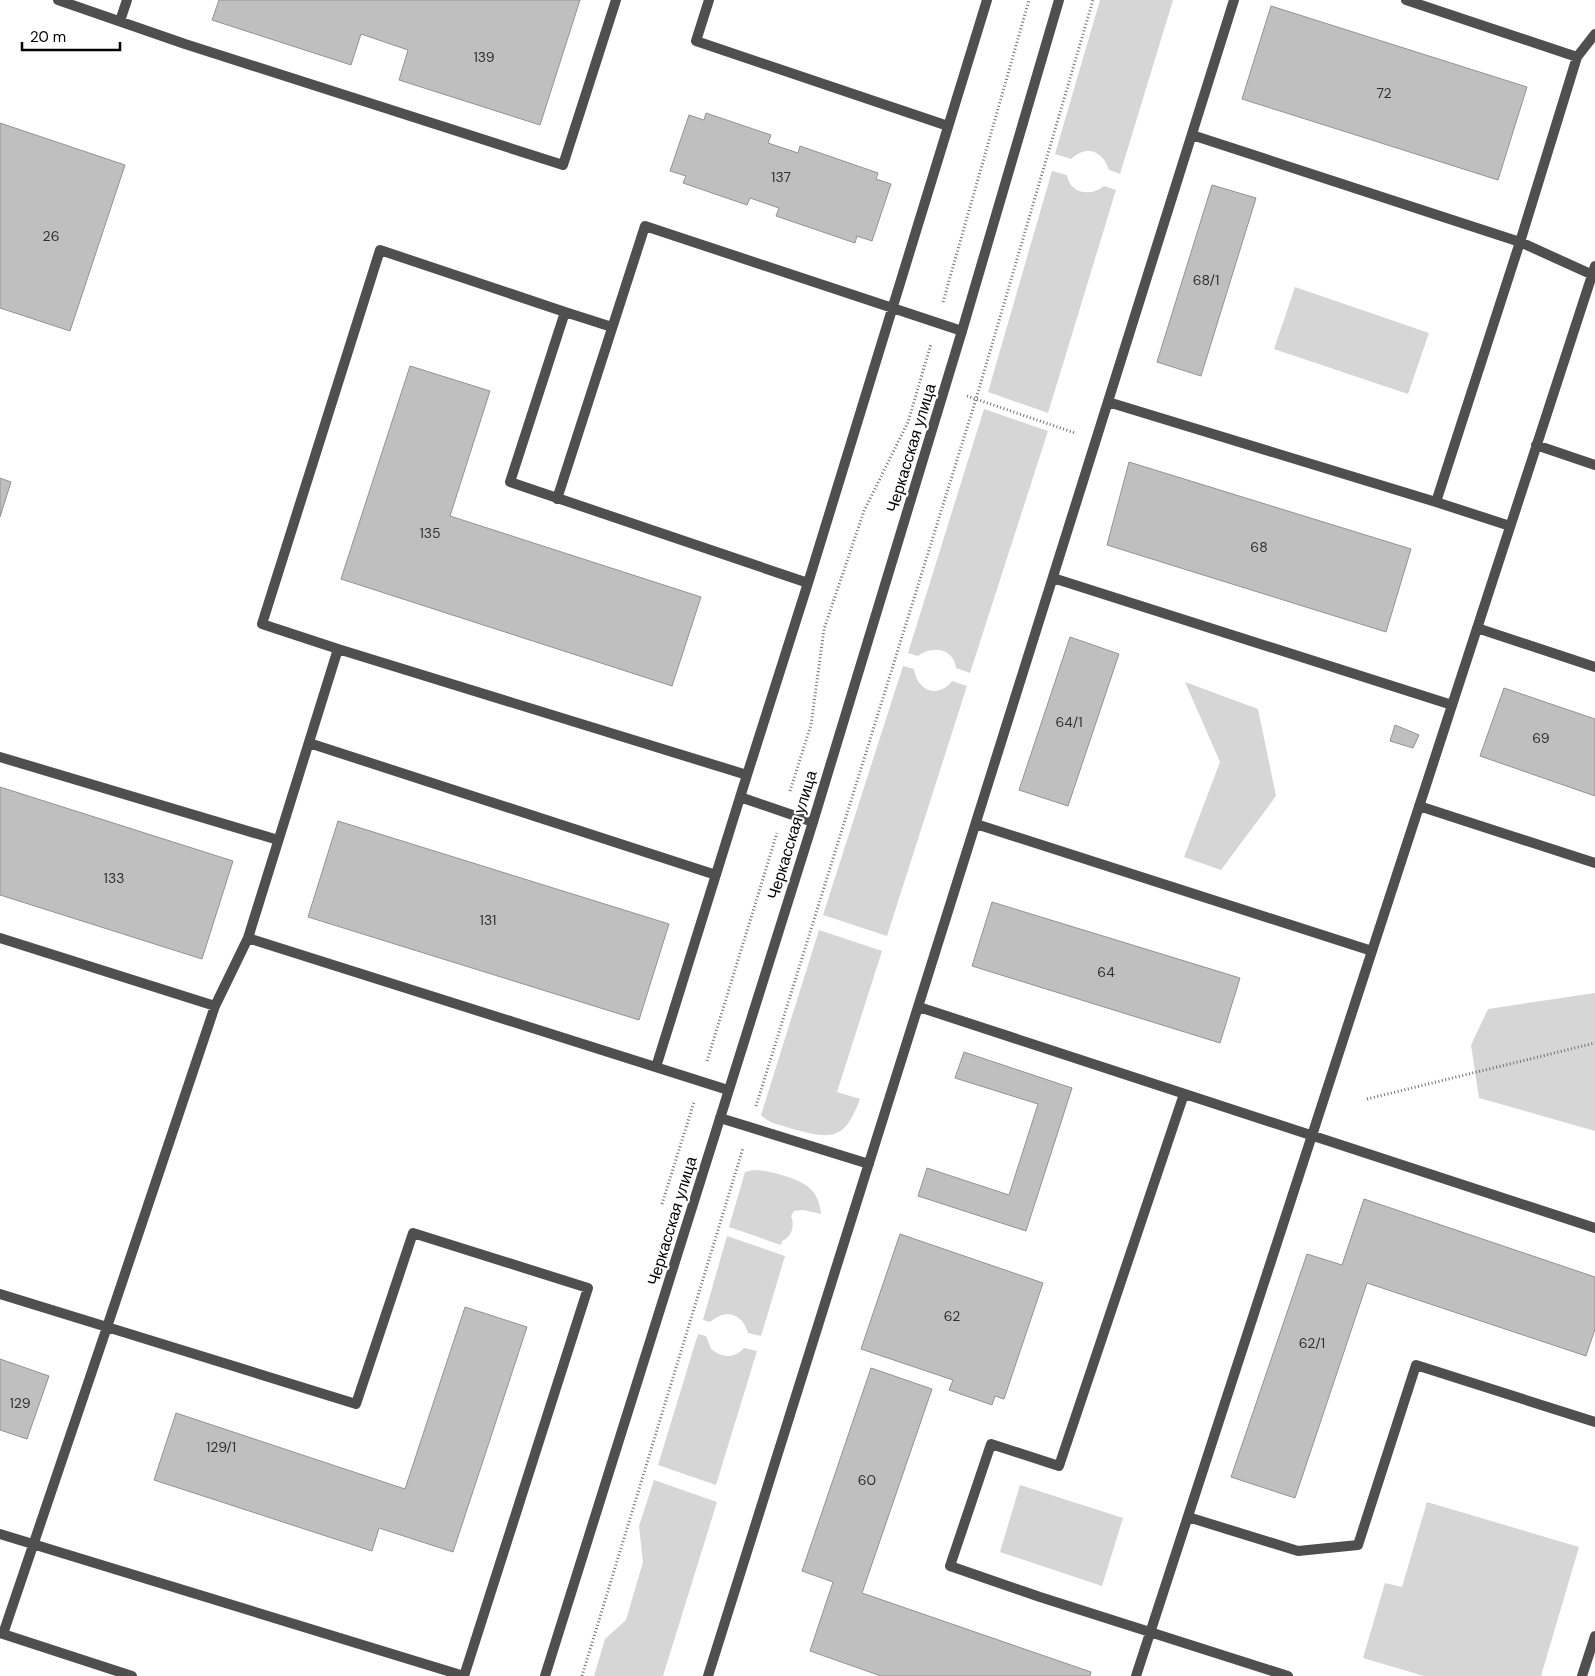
<svg xmlns="http://www.w3.org/2000/svg" width="1595" height="1676" viewBox="0 0 1595 1676" font-family="'DM Sans',sans-serif">
<rect width="100%" height="100%" fill="#fff"/>
<path fill="#d6d6d6" d="M 1100,0 L 1173,0 L 1120,174 L 1109,170 C 1103,151 1087,144 1071,159 L 1055,154 Z
M 1052,171 L 1067,175 C 1070,194 1091,197 1104,186 L 1116,190 L 1048,413 L 988,392 Z
M 1295,287 L 1429,333 L 1408,394 L 1274,349 Z
M 984,409 L 1048,431 L 970,673 L 956,668 C 954,648 932,645 918,656 L 908,653 Z
M 903,666 L 914,669 C 917,691 938,699 952,681 L 967,686 L 887,936 L 823,915 Z
M 1185,682 L 1258,709 L 1276,796 L 1221,870 L 1184,857 L 1220,762 Z
M 819,930 L 882,951 L 837,1092 L 860,1099 C 845,1140 832,1140 793,1129 C 781,1125 770,1124 761,1115 Z
M 1595,993 L 1595,1131 L 1479,1098 L 1471,1045 L 1488,1009 Z
M 753,1170 C 765,1170 774,1173 785,1176 C 806,1183 819,1190 821,1214 L 803,1210 L 794,1211 L 791,1216 C 795,1225 792,1237 782,1241 L 781,1245 L 729,1227 L 745,1172 Z
M 727,1236 L 785,1256 L 761,1336 L 748,1333 C 742,1312 725,1309 710,1322 L 703,1320 Z
M 698,1334 L 706,1336 L 711,1349 C 722,1358 734,1359 744,1348 L 757,1351 L 716,1485 L 658,1465 Z
M 654,1480 L 717,1502 L 663,1676 L 594,1676 L 605,1639 L 626,1620 L 643,1562 L 639,1526 Z
M 1020,1485 L 1123,1518 L 1102,1586 L 1000,1552 Z
M 1427,1502 L 1579,1547 L 1541,1676 L 1424,1676 L 1363,1658 L 1385,1583 L 1402,1587 Z"/>
<path fill="#bfbfbf" stroke="#939393" d="M 219,0 L 580,0 L 540,125 L 399,80 L 408,50 L 361,34 L 351,65 L 212,20 Z
M 1271,6 L 1527,87 L 1498,180 L 1242,99 Z
M 706,113 L 771,135 L 768,143 L 798,153 L 800,146 L 878,173 L 876,179 L 891,184 L 872,241 L 857,236 L 855,243 L 776,216 L 779,208 L 750,198 L 747,205 L 683,183 L 686,176 L 670,171 L 689,115 L 704,120 Z
M 0,123 L 125,165 L 70,331 L 0,308 Z
M 1212,185 L 1256,198 L 1201,376 L 1157,362 Z
M 410,366 L 490,391 L 450,516 L 701,597 L 672,686 L 341,579 Z
M 1129,462 L 1411,549 L 1386,632 L 1107,545 Z
M 0,478 L 11,482 L 0,517 Z
M 1070,637 L 1119,654 L 1068,806 L 1019,790 Z
M 1504,688 L 1595,719 L 1595,796 L 1480,756 Z
M 1395,725 L 1419,735 L 1413,748 L 1390,741 Z
M 0,787 L 233,861 L 202,959 L 0,895 Z
M 338,821 L 669,924 L 639,1020 L 308,917 Z
M 992,902 L 1240,978 L 1220,1043 L 972,966 Z
M 964,1052 L 1072,1088 L 1026,1231 L 918,1196 L 927,1168 L 1009,1195 L 1038,1104 L 955,1078 Z
M 1364,1199 L 1595,1277 L 1595,1329 L 1586,1356 L 1367,1283 L 1295,1498 L 1231,1477 L 1307,1254 L 1342,1265 Z
M 900,1234 L 1043,1283 L 1004,1399 L 995,1396 L 992,1405 L 949,1390 L 953,1380 L 861,1349 Z
M 465,1307 L 527,1327 L 453,1552 L 379,1528 L 372,1551 L 154,1480 L 176,1413 L 405,1489 Z
M 0,1359 L 49,1376 L 27,1439 L 0,1430 Z
M 871,1368 L 932,1389 L 862,1593 L 1091,1672 L 1090,1676 L 881,1676 L 810,1651 L 833,1582 L 802,1571 Z"/>
<g fill="none" stroke-linecap="round" stroke-linejoin="round">
<path stroke="#717171" stroke-width="3" stroke-dasharray="1 2.5" stroke-linecap="butt" d="M 943,302 L 1029,0
M 967,396 L 1075,433
M 790,791 L 811,725 L 824,629 L 864,511 L 908,422 L 931,344
M 707,1061 L 777,833
M 1367,1099 L 1595,1043
M 756,1106 L 976,399 L 1093,0
M 662,1204 L 694,1102
M 582,1676 L 743,1148"/>
<path stroke="#4f4f4f" stroke-width="10" d="M 58,0 L 185,44 L 563,165 L 616,0
M 709,0 L 696,41 L 948,126
M 120,21 L 127,0
M 1577,57 L 1595,34
M 1192,135 L 1520,242 L 1577,57 L 1406,0
M 565,312 L 612,327
M 1108,402 L 1436,502 L 1520,242 L 1595,276
M 1536,445 L 1595,465
M 557,499 L 645,226 L 962,331
M 1436,502 L 1510,526
M 1053,578 L 1452,705
M 808,583 L 987,0
M 1477,628 L 1595,667
M 338,649 L 262,624 L 380,250 L 565,312 L 510,482 L 808,583 L 747,775 L 656,1067
M 309,743 L 716,875
M 0,757 L 278,840
M 740,797 L 813,822
M 1419,806 L 1595,863
M 976,824 L 1372,951
M 0,938 L 215,1006 L 248,938 L 338,649 L 747,775
M 248,938 L 728,1090
M 919,1007 L 1595,1228
M 1184,1094 L 1059,1466 L 991,1444 L 950,1566 L 1040,1597 L 1288,1676
M 720,1118 L 869,1164
M 0,1294 L 107,1327 L 3,1634
M 1188,1517 L 1298,1551 L 1358,1545 L 1416,1365 L 1595,1422
M 0,1534 L 464,1676 L 588,1288 L 413,1233 L 356,1404 L 107,1327 L 215,1006
M 0,1633 L 132,1676
M 708,1676 L 1234,0
M 1136,1676 L 1595,266
M 1582,1676 L 1595,1636"/>
<path stroke="#4f4f4f" stroke-width="10" d="M 545,1676 L 813,822 L 962,331 L 1059,0"/>
</g>
<g text-anchor="middle" dominant-baseline="central" stroke-width="4.5" stroke-linejoin="round" paint-order="stroke">
<g font-size="14" fill="#303030">
<text x="484" y="57">139</text>
<text x="1384" y="93">72</text>
<text x="781" y="177">137</text>
<text x="51" y="236">26</text>
<text x="1206" y="280">68/1</text>
<text x="430" y="533">135</text>
<text x="1259" y="547">68</text>
<text x="1069" y="722">64/1</text>
<text x="1541" y="738">69</text>
<text x="114" y="878">133</text>
<text x="488" y="920">131</text>
<text x="1106" y="972">64</text>
<text x="952" y="1316">62</text>
<text x="1312" y="1343">62/1</text>
<text x="20" y="1403">129</text>
<text x="221" y="1447">129/1</text>
<text x="867" y="1480">60</text>
</g>
<g font-size="16" fill="#000" stroke="#fff">
<text transform="translate(911 448) rotate(-73)">Черкасская улица</text>
<text transform="translate(792 835) rotate(-73)">Черкасская улица</text>
<text transform="translate(672 1221) rotate(-73)">Черкасская улица</text>
</g>
</g>
<path d="M22 42v8h98v-8" fill="none" stroke="#000000" stroke-width="2.5"/>
<text x="30" y="42" font-size="15" fill="#000000" stroke="#ffffff" stroke-width="4" paint-order="stroke">20 m</text>
</svg>
